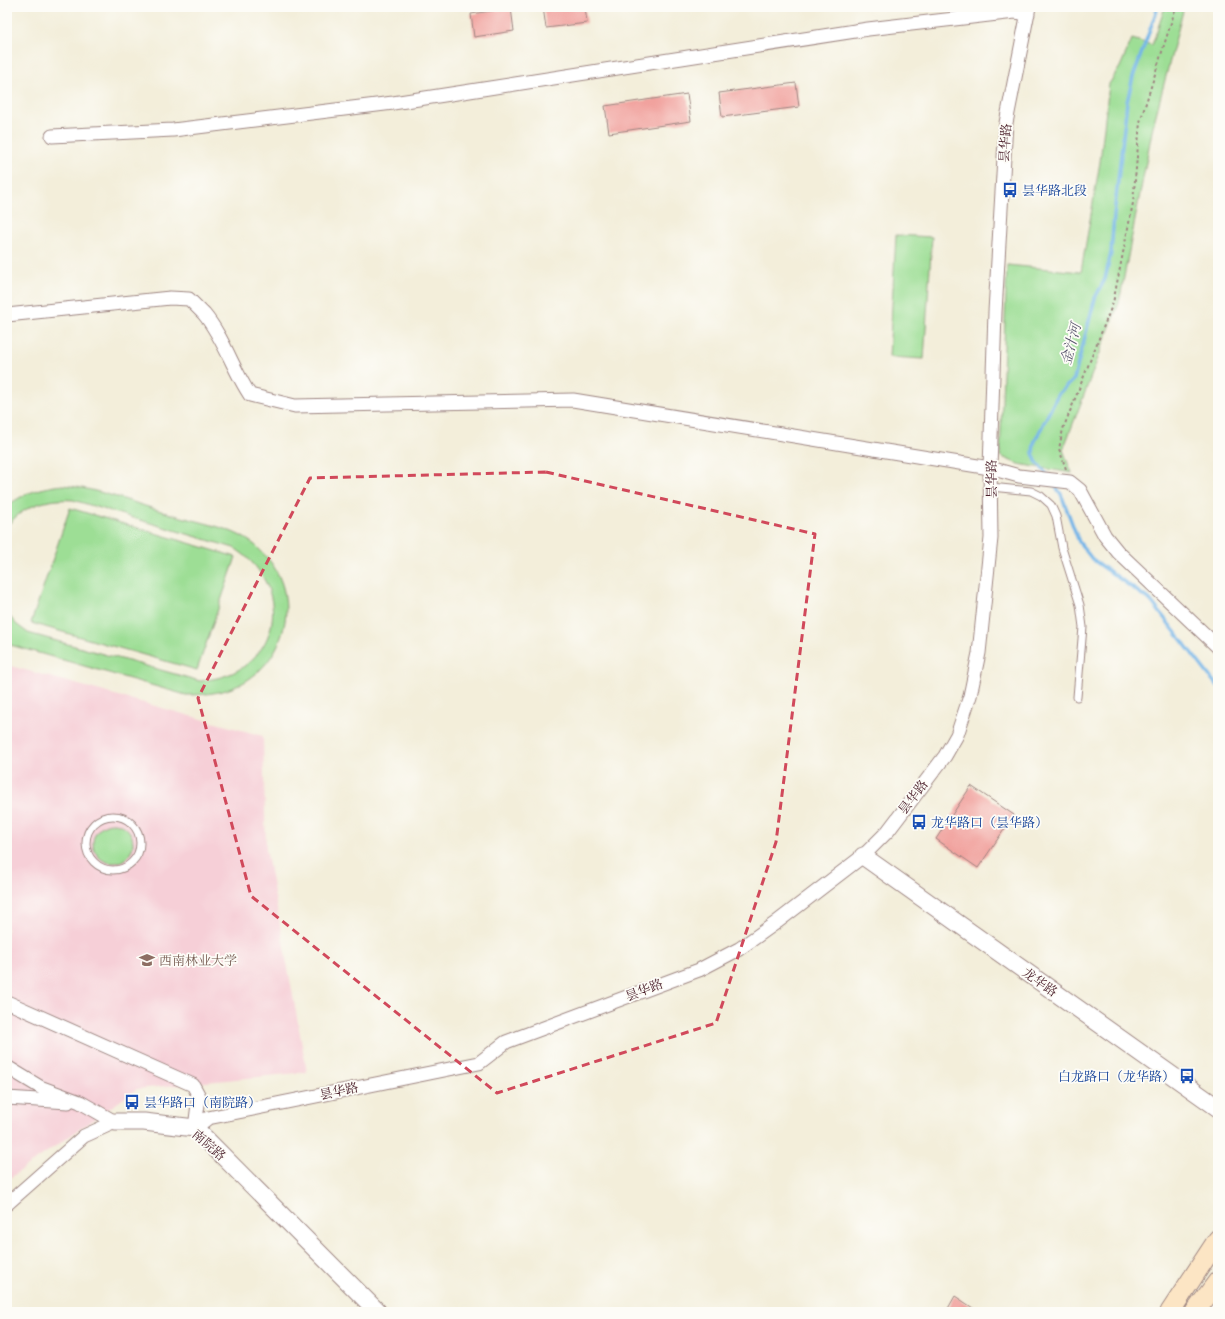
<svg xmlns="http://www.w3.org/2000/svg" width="1225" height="1319" viewBox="0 0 1225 1319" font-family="'IM FELL French Canon','Noto Serif SC',serif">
<rect width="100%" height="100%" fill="#fdfcf7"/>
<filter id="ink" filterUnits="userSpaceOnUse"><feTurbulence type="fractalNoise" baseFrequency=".025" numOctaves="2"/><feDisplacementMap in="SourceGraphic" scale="8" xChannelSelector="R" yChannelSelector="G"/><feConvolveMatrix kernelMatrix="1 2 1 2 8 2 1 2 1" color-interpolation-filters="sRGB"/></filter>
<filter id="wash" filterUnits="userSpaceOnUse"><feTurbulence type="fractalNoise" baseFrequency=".012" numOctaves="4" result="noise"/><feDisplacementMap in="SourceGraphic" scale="16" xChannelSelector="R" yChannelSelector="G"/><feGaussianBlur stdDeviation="0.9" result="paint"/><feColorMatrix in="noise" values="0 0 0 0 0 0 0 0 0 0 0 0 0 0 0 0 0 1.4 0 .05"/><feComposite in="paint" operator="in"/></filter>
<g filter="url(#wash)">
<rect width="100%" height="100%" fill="#f3eeda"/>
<path fill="#f6cfd7" d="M 7,665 L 263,736 L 266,849 L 307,1072 L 137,1089 L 7,1180 Z"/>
<path fill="#9dde95" stroke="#747e60" d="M 1165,7 L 1184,7 L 1153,126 L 1119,303 L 1063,450 L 1072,473 L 1018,464 L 1000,456 L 1007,265 L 1081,272 L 1100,162 L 1109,84 L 1120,67 L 1132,39 L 1152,45 Z
M 896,235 L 932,237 L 924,359 L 889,357 Z
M 63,485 C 100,489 136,504 171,514 C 194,521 220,525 241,536 C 248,540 255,544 260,550 C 303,590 290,659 239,685 C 223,693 204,695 186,695 L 7,644 L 7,613 L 16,624 L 28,633 L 200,681 C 215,679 230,676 243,667 C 288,635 279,575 234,548 L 73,500 C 48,498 24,505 7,526 L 7,506 C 24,493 42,487 63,485 Z
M 70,508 L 236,557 L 197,670 L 31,623 Z
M93 843a20 20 0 1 1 40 0a20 20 0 1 1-40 0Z"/>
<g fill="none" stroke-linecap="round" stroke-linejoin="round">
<path stroke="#73b5e8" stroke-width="3.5" d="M 1047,475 L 1036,461 L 1033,453 L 1034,443 L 1058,394 L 1074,379 L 1095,298 L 1105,279 L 1111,253 L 1114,215 L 1127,102 L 1133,77 L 1158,7
M 1053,483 L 1061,494 L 1079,542 L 1092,559 L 1151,601 L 1218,687"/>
</g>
<g id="blocks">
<path fill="#f1a29e" d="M 543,7 L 585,7 L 587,23 L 546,28 Z
M 511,8 L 514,31 L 474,37 L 471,14 Z
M 796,83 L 799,107 L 722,117 L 719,93 Z
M 687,94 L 691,121 L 609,133 L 605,106 Z
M 971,786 L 1014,815 L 978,868 L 936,839 Z
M 955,1296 L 979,1312 L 946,1312 Z"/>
</g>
</g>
<g filter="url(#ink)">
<use href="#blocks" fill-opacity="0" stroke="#9e8682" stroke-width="1"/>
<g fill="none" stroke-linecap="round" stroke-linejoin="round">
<defs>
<path id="service" d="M 991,487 L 1031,491 L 1041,496 L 1051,505 L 1056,516 L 1062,548 L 1080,605 L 1083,627 L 1077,697
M86 843a27 27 0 1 1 54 0a27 27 0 1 1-54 0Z"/>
<path id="minor" d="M 52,136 L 173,130 L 393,103 L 868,29 L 1015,12 L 1028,14
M 7,315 L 170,298 L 189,299 C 194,304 199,309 204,314 C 224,338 233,370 250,395 L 295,406 L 573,400 L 990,468 L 1019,476 L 1070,482 L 1080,490 L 1105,536 L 1118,552 L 1218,647
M 7,1002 L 193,1085 L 199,1096 L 195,1128
M 7,1067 L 40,1087 L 80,1102 L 115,1122
M 7,1098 L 68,1102
M 195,1128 L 208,1118 L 479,1063 L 506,1042 L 699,970 L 739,949 L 777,922 L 863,856 L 888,831 L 945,756 L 957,735 L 970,696 L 979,653 L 991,538 L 990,468 L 995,312 L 1006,123 L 1029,7
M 7,1204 L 84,1136 L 115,1122"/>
<path id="tertiary" d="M 863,856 L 1218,1108
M 115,1122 L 144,1122 L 195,1128 L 378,1312"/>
<path id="secondary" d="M 1170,1312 L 1218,1239
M 1195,1312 L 1218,1281"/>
</defs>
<use href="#service" stroke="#9e8682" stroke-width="9"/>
<use href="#minor" stroke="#9e8682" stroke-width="15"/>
<use href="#tertiary" stroke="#9e8682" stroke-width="19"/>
<use href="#secondary" stroke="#9e8682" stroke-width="21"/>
<path stroke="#9e8682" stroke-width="2" stroke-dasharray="3 3" stroke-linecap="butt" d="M 1066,469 L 1059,449 L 1063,429 L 1113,303 L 1133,203 L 1140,122 L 1176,7"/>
<use href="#service" stroke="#fff" stroke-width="7"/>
<use href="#minor" stroke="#fff" stroke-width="13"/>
<use href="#tertiary" stroke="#fff" stroke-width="17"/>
<use href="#secondary" stroke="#fce5c4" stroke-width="19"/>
</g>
</g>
<path fill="none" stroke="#d1495b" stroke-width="3" stroke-dasharray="8 5" stroke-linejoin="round" d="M 546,472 L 815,534 L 776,842 L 716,1023 L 497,1093 L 251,896 L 198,698 L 310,478 Z"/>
<defs>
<symbol id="bus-bare" viewBox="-9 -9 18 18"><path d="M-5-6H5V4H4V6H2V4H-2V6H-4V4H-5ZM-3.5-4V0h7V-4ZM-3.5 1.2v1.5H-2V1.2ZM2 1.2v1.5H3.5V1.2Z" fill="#1a4fb4" stroke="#fdfcf7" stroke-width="2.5" paint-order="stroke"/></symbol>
<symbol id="university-bare" viewBox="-9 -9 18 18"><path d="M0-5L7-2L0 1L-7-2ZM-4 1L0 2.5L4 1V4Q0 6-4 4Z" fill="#8d6e63" stroke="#fdfcf7" stroke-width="2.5" paint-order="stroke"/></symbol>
</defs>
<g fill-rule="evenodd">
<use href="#bus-bare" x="999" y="179" width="22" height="22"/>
<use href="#bus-bare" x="908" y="811" width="22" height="22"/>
<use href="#university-bare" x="136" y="949" width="22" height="22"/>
<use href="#bus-bare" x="1176" y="1065" width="22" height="22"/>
<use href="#bus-bare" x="121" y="1091" width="22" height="22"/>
</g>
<g text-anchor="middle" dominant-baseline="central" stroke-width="3.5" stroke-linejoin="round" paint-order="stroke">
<g font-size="13" fill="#4a1f2b" stroke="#fdfcf7">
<text transform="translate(1005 143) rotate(-86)">昙华路</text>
<text transform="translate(991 479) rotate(-90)">昙华路</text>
<text transform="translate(913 797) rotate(-53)">昙华路</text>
<text transform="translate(1040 982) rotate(35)">龙华路</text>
<text transform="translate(644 990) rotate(-21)">昙华路</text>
<text transform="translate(339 1091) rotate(-12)">昙华路</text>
<text transform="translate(209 1145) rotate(41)">南院路</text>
</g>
<g font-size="13" fill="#164399" stroke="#fdfcf7" text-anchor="start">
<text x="1022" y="190">昙华路北段</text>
<text x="931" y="822">龙华路口（昙华路）</text>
<text x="1175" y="1076" text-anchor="end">白龙路口（龙华路）</text>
<text x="144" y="1102">昙华路口（南院路）</text>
</g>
<g font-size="13" fill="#785e54" stroke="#fdfcf7" text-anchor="start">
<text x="159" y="960">西南林业大学</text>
</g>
<g font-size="14" font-style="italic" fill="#58546d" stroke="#fdfcf7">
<text transform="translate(1071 344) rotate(-75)">金汁河</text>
</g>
</g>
<rect width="1225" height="1319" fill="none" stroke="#fdfcf7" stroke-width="24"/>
</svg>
